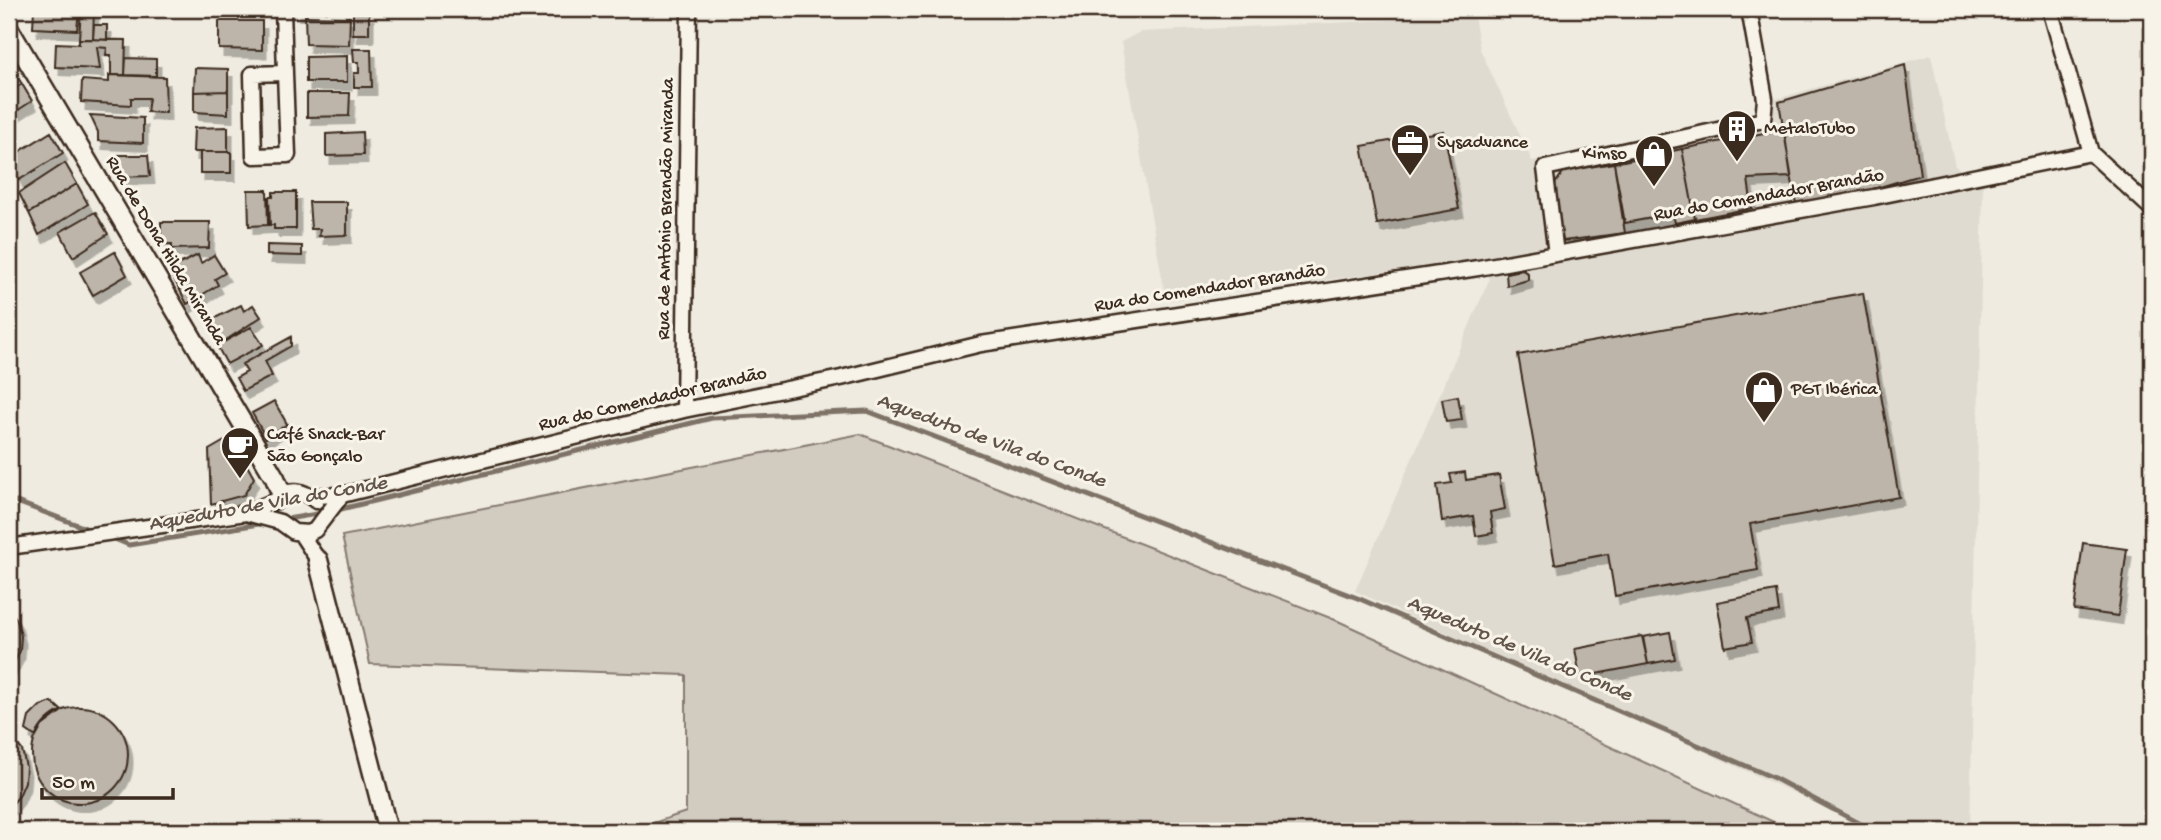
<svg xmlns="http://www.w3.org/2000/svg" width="2161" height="840" viewBox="0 0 2161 840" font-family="'Gochi Hand',sans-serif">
<defs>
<filter id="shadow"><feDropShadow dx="4.5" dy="8" stdDeviation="0" flood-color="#0004"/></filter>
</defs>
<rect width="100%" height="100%" fill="#efebe0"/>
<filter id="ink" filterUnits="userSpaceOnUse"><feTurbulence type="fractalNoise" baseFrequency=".0143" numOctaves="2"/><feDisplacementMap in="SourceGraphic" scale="14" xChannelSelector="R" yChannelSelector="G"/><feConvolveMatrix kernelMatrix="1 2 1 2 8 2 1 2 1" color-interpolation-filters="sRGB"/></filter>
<g filter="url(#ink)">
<path fill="#e0dbd0" d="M 1474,16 L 1480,49 L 1532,161 L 1747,121 L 1776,99 L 1931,55 L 1955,166 L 1983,185 L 1970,831 L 1877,831 L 1355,591 L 1489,280 L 1486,259 L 1166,301 L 1121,42 L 1140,32 Z"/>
<path fill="#d1cbc0" stroke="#867a6f" stroke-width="2" d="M 860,434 L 1338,621 L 1793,831 L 630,831 L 686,812 L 686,675 L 370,664 L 342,536 Z"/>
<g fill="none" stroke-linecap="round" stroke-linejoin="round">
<path stroke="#7e7266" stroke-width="5" d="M 9,499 L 91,530
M 333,511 L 712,418 L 867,411 L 1360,599 L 1774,778 L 1874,831
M 281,520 L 323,513
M 110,537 L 129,545 L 265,523"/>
</g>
<path fill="#bdb5aa" stroke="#3b2a1e" stroke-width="2" filter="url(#shadow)" d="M 34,9 L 79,9 L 77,30 L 33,28 Z
M 81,9 L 94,9 L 93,39 L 79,39 Z
M 296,9 L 343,9 L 343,11 L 295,12 Z
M 353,13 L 369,13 L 369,34 L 353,34 Z
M 305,16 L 350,17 L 349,45 L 306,44 Z
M 219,21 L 262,21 L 262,50 L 219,49 Z
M 94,25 L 107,25 L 107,40 L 93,39 Z
M 79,39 L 126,40 L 125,75 L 111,75 L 111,55 L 106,55 L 107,48 L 97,47 L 100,69 L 55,67 L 56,43 L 79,44 Z
M 353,49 L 371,49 L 372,87 L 354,87 L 354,73 L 359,73 L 359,62 L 354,62 Z
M 347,56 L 347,82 L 306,82 L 306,57 Z
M 126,58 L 156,59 L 156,76 L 125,75 Z
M 9,64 L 22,84 L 9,92 Z
M 1905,65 L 1920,175 L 1873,189 L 1796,204 L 1779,102 Z
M 195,68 L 228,69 L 228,91 L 194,92 Z
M 109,75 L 165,77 L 166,113 L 147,112 L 149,98 L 131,98 L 131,105 L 81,102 L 82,80 L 109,82 Z
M 22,84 L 32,101 L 9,116 L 9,92 Z
M 228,91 L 228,114 L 194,112 L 194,92 Z
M 307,93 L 350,93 L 349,116 L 307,117 Z
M 90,115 L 143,118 L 143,143 L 98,141 L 98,132 Z
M 228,127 L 228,152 L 193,152 L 194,128 Z
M 1784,129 L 1791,177 L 1748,179 L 1752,208 L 1695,219 L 1682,149 Z
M 1444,131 L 1459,209 L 1377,224 L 1362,146 Z
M 51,132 L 63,153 L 19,180 L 9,158 Z
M 362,132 L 363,155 L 326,156 L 326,134 Z
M 1682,149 L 1695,219 L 1675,223 L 1673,214 L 1625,223 L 1614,163 Z
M 200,152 L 231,152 L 231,173 L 200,173 Z
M 119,155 L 148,155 L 150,176 L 118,177 Z
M 65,163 L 77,184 L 29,213 L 19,193 Z
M 1614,163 L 1625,233 L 1563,241 L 1552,188 L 1564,171 Z
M 77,184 L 88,204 L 39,235 L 29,213 Z
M 248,190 L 267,190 L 268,225 L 249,226 Z
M 273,192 L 296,192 L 296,229 L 274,229 L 274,225 L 270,225 L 269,197 L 273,197 Z
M 309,202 L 347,202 L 347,235 L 319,236 L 320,229 L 311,229 Z
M 95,212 L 108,234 L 73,257 L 60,232 Z
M 161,222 L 210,222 L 209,248 L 172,249 L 172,244 L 161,244 Z
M 267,245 L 302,246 L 302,256 L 267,255 Z
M 115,252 L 127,275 L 93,295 L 80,272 Z
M 198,255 L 201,263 L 214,255 L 225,273 L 215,279 L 218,285 L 187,304 L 169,269 Z
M 1522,270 L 1528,273 L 1528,280 L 1507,286 L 1506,273 Z
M 1863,293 L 1899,497 L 1750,524 L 1758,570 L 1615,596 L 1608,554 L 1555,564 L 1518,355 Z
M 241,305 L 244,311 L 253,305 L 261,317 L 220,344 L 207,322 Z
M 251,327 L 263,345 L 227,364 L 217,346 Z
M 291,337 L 291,346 L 265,361 L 272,376 L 243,391 L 236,378 L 247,372 L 242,364 Z
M 1458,396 L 1462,420 L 1446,422 L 1442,399 Z
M 274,401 L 287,424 L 266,438 L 252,413 Z
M 228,439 L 236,453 L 239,451 L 254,478 L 244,495 L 211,504 L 209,450 Z
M 1465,472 L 1466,480 L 1499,475 L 1505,509 L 1490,512 L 1493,533 L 1476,536 L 1473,516 L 1442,521 L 1437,485 L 1452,483 L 1450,474 Z
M 2083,543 L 2127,549 L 2118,616 L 2074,610 Z
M 1776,591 L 1779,612 L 1747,618 L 1752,642 L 1725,647 L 1717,602 Z
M 9,608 L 17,620 L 21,636 L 20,651 L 9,672 Z
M 1670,632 L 1675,659 L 1648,664 L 1643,637 Z
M 1642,636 L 1648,664 L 1580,677 L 1575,649 Z
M 52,702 L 62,711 L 42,726 L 36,737 L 26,730 L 29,717 L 40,706 Z
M32 755a48 48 0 1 1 96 0a48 48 0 1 1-96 0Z
M 9,734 L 22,750 L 26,767 L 25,782 L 19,796 L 9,808 Z"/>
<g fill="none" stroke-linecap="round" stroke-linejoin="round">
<defs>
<path id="minor" d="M 283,9 L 285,73 L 252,74 L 254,156 L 288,155 L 285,73
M 2050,9 L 2091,153 L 2152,209
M 1556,254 L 1545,168 L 1763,120 L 1765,99 L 1749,9
M 684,410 L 689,9
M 311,496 L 342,495 L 684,410 L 841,378 L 981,344 L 1478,268 L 1874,197 L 2091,153
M 277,501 C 288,486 303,490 316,501
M 246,513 L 280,522 L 294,532 L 309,533 L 315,530 L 342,495
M 301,534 L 318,560
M 9,547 L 246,513 L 277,500"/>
<path id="tertiary" d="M 9,29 L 275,478 L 282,495
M 318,560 L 388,831"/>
</defs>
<use href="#minor" stroke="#3b2a1e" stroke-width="19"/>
<use href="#tertiary" stroke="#3b2a1e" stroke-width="23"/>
<use href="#minor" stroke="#f7f3e8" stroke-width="14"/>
<use href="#tertiary" stroke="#f7f3e8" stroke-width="18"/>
</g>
</g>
<defs>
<symbol id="building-pin" viewBox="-11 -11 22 30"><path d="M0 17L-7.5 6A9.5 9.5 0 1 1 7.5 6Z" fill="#3b2a1e" stroke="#f7f3e8"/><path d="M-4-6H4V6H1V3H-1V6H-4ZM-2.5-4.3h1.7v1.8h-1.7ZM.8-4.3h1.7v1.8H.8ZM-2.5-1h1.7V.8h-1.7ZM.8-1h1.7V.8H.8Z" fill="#fff"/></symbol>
<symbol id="office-pin" viewBox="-11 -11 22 30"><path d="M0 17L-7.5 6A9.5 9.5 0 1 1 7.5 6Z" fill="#3b2a1e" stroke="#f7f3e8"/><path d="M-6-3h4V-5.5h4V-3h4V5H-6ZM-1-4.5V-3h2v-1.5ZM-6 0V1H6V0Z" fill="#fff"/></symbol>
<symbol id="shop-pin" viewBox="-11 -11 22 30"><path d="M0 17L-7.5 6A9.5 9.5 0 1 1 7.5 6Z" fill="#3b2a1e" stroke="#f7f3e8"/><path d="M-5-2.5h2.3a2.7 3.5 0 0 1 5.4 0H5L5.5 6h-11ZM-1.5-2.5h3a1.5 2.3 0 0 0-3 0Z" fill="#fff"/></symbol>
<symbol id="cafe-pin" viewBox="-11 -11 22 30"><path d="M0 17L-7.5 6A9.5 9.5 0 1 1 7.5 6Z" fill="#3b2a1e" stroke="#f7f3e8"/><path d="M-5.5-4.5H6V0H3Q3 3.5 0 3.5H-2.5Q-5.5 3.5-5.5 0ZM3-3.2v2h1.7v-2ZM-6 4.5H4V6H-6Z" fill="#fff"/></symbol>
</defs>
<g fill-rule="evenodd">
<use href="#building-pin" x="1715" y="107" width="44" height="60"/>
<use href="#office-pin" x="1388" y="121" width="44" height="60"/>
<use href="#shop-pin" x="1632" y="132" width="44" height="60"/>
<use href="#shop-pin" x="1742" y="368" width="44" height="60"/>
<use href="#cafe-pin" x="218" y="424" width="44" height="60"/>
</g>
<g text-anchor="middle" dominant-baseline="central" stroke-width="6" stroke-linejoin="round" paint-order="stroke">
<g font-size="19" fill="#3b2a1e" stroke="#f7f3e8" text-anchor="start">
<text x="1764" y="129">MetaloTubo</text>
<text x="1437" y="143">Sysadvance</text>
<text x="1627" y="154" text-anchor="end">Kimso</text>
<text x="1791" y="390">PGT Ibérica</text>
<text x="267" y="435">Café Snack-Bar<tspan x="267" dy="22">São Gonçalo</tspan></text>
</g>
<g font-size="19" fill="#3b2a1e" stroke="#f7f3e8">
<text transform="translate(1769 196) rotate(-10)">Rua do Comendador Brandão</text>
<text transform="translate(667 209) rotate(-89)">Rua de António Brandão Miranda</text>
<text transform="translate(165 251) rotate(59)">Rua de Dona Hilda Miranda</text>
<text transform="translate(1210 289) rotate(-9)">Rua do Comendador Brandão</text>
<text transform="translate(653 400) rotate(-13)">Rua do Comendador Brandão</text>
</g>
<g font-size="21" font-style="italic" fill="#625448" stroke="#f7f3e8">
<text transform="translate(991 442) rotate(20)">Aqueduto de Vila do Conde</text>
<text transform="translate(268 505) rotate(-10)">Aqueduto de Vila do Conde</text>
<text transform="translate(1519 650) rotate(23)">Aqueduto de Vila do Conde</text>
</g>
</g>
<rect width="2161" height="840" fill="none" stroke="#f7f3e8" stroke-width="35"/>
<rect x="18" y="18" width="2126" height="805" fill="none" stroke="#3b2a1e" stroke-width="2.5" filter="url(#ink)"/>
<path d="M42 788v10h131v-10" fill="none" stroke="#3b2a1e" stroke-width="3.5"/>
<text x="52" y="788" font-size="21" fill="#3b2a1e" stroke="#f7f3e8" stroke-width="5" paint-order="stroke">50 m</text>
</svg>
